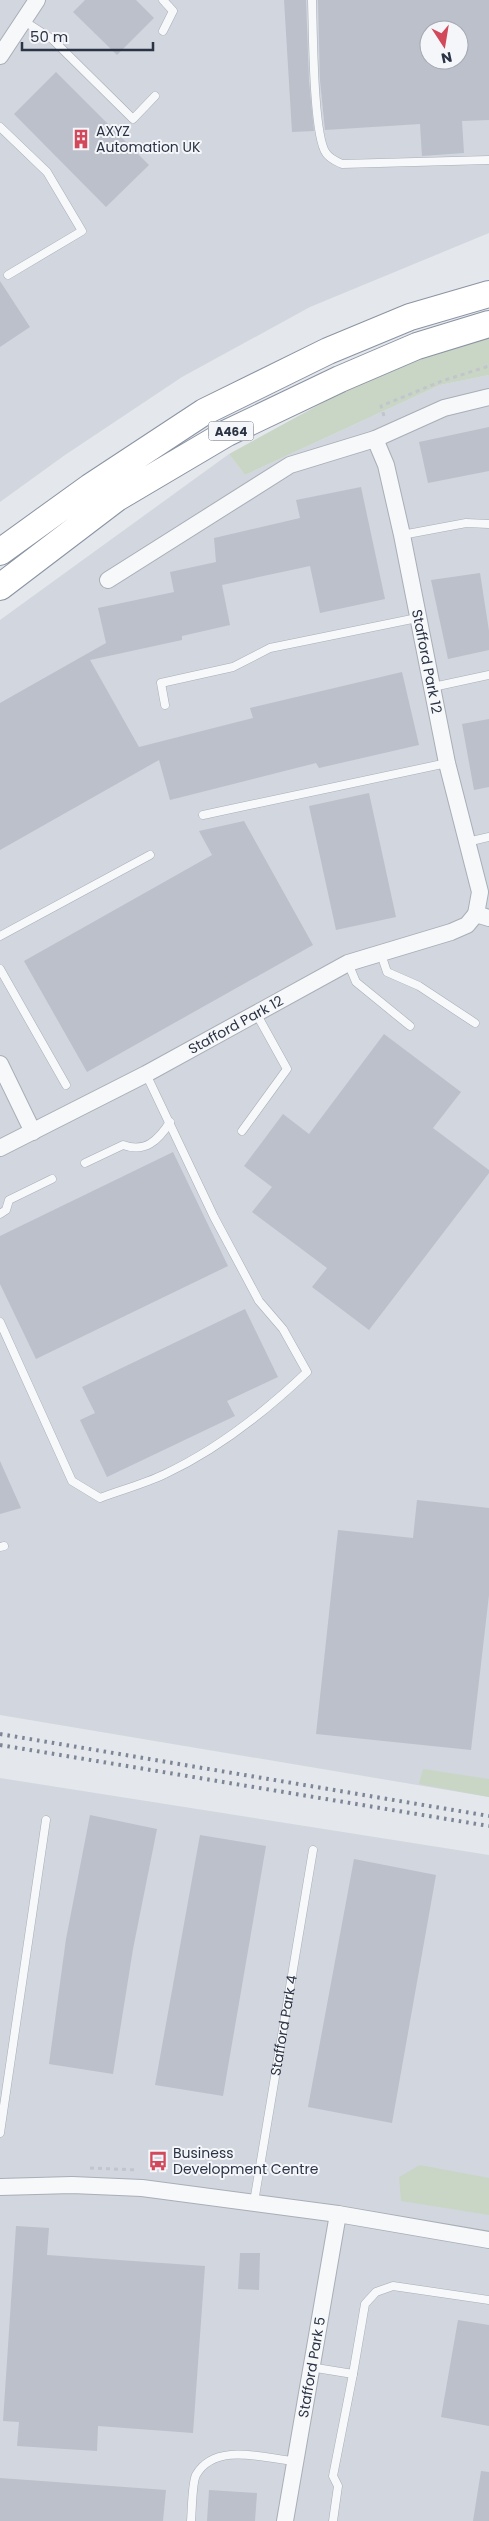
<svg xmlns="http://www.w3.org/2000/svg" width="489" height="2521" viewBox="0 0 489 2521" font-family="Poppins,sans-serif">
<rect width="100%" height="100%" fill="#e4e7ec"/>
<path fill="#d2d6de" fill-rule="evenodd" d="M 0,0 L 489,0 L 489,233 L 310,307 L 182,377 L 65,455 L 0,502 ZM 429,30 L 459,30 L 459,60 L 429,60 Z
M 489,375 L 489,1797 L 0,1715 L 0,620 L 229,454 L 245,475 L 440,385 Z
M 0,1778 L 489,1855 L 489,2521 L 0,2521 Z"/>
<path fill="#c9d6c5" d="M 489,335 L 489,375 L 440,385 L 245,475 L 229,454 L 368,378 L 472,339 Z
M 423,1769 L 489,1779 L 489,1797 L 419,1784 Z
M 420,2165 L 489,2178 L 489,2215 L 401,2201 L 399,2177 Z"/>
<path fill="#bbc0ca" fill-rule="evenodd" d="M 85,0 L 136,0 L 154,18 L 117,55 L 73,12 Z
M 284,0 L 306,0 L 309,81 L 314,131 L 292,132 Z
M 318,0 L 489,0 L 489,120 L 462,121 L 464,153 L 422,156 L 420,124 L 325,130 L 320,80 ZM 429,30 L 459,30 L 459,60 L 429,60 Z
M 56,72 L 149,165 L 106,207 L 14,114 Z
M 0,281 L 30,327 L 0,347 Z
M 489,427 L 489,471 L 428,483 L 419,442 Z
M 361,487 L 385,599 L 320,613 L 310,566 L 222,585 L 230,625 L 182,636 L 182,640 L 90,660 L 139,747 L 253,718 L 250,708 L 402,672 L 419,745 L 319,768 L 316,763 L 170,800 L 159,760 L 0,850 L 0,703 L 106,643 L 98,608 L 174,592 L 170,572 L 216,562 L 214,538 L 300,518 L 296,500 Z
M 480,573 L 489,631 L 489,650 L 448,659 L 431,580 Z
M 489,719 L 489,787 L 474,790 L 462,724 Z
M 369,793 L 396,917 L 336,930 L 309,806 Z
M 244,821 L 313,945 L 87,1072 L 24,961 L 212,855 L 199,831 Z
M 384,1034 L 461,1092 L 433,1128 L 489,1170 L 489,1173 L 369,1330 L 312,1287 L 327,1268 L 252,1212 L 272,1187 L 244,1166 L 283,1114 L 309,1134 Z
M 173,1152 L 228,1266 L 36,1359 L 0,1284 L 0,1236 Z
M 245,1309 L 278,1377 L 227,1401 L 235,1416 L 107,1477 L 80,1420 L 95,1413 L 82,1387 Z
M 0,1461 L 21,1508 L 0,1514 Z
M 417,1500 L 489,1508 L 489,1595 L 471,1750 L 316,1734 L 338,1530 L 413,1538 Z
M 90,1815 L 157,1829 L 133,1949 L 113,2074 L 49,2064 L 66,1939 Z
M 200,1835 L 266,1846 L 223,2096 L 155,2085 Z
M 354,1859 L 436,1875 L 392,2123 L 308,2107 Z
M 16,2226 L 49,2228 L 47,2255 L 205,2266 L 193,2433 L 98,2426 L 97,2451 L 17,2446 L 19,2422 L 3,2421 Z
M 240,2253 L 260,2253 L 259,2290 L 238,2289 Z
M 458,2320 L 489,2325 L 489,2426 L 441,2417 Z
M 481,2471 L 489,2472 L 489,2521 L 473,2521 Z
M 0,2478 L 166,2490 L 163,2521 L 0,2521 Z
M 209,2490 L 257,2493 L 255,2521 L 207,2521 Z"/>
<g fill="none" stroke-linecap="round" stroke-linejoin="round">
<defs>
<g id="service">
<path d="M 312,0 C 313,29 313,135 326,153 C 330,159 336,161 342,164 L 489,160"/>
<path d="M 24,21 L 52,39 L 133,119 L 155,96"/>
<path d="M 163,31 L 173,11 L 163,0"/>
<path d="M 0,127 L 47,172 L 82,231 L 8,275"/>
<path d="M 402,535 L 466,523 L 489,524"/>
<path d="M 433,687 L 489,675"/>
<path d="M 165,705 L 161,683 L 233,667 L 270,648 L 417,618"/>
<path d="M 203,815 L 447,763"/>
<path d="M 467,842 L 489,837"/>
<path d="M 0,936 L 150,855"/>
<path d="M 381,954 L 387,972 L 419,986 L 475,1023"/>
<path d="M 348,963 L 356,982 L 410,1026"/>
<path d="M 0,969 L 66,1085"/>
<path d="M 242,1131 L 287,1069 L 256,1013"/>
<path d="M 85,1163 L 123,1145 C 145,1153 158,1141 170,1122"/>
<path d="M 0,1214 L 6,1210 L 9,1200 L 52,1179"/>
<path d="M 0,1322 L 72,1481 L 100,1498 C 121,1490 144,1484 165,1474 C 218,1449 265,1412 307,1372 L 283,1329 L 259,1301 L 214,1217 L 146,1074"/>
<path d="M 0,1547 L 4,1546"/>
<path d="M 0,2133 L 46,1820"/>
<path id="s1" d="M 254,2202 L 313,1850"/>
<path d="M 310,2367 L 353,2374 L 365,2304 L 376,2292 L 393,2286 L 489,2300"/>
<path d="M 191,2521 C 192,2510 192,2483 196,2475 C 215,2442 263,2458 294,2461"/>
<path d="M 333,2521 L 338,2486 L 333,2476 L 353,2374"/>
</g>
<g id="minor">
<path d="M 0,56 L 37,0"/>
<path id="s2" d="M 375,439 L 386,465 L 402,535 L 447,763 L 480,892 L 476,914"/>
<path d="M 108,580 L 290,465 L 375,439 L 444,408 L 489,397"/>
<path d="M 0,1064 L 33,1132"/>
<path id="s3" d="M 0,1148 L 146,1074 L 348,963 L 451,932 L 467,925 L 476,914 L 489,918"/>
<path d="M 0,2187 L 72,2185 L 142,2188 L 338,2214 L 489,2240"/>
<path id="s4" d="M 285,2521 L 338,2214"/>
</g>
<path id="trunk" d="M 0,552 L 90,487 L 204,412 L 328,351 L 410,317 L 489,294
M 0,587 L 117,498 L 227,433 L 340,379 L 417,346 L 489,324"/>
</defs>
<use href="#service" stroke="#a9aeb7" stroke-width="9"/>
<use href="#minor" stroke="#a9aeb7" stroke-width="18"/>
<use href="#trunk" stroke="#8b94a3" stroke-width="28"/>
<path stroke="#c2c5cb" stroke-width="3" stroke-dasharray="4 4" stroke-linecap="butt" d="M 384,416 L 381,406 L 442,381 L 489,366
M 90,2168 L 138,2170"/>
<use href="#service" stroke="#f7f8fa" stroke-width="8"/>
<use href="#minor" stroke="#f7f8fa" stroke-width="16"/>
<use href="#trunk" stroke="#fff" stroke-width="26"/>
<path stroke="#7d8696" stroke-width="4" stroke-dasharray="2.5 5" stroke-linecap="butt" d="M 0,1734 L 489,1816
M 0,1745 L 489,1826"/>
</g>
<defs>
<symbol id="building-bare" viewBox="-9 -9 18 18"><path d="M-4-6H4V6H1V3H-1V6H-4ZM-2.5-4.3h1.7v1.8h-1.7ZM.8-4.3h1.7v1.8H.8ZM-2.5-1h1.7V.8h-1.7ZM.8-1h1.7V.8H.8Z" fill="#d1495b" stroke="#f4f6f9" stroke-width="2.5" paint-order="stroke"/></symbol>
<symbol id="bus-bare" viewBox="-9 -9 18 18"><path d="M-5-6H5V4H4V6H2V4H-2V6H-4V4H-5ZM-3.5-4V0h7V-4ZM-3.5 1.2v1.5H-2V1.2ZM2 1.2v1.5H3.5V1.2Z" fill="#d1495b" stroke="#f4f6f9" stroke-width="2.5" paint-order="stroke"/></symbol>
</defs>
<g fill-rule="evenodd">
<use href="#building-bare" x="67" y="125" width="28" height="28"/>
<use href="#bus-bare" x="144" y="2147" width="28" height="28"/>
</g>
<g text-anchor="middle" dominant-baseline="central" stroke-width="4" stroke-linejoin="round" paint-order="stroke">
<rect fill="#f4f6f9" stroke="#676e7b" stroke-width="1" x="208.5" y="421.5" width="45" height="19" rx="4"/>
<g font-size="12" font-weight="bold" fill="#2b3445">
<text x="231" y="431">A464</text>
</g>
<g font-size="14" fill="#2b3445" stroke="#f4f6f9" text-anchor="start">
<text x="96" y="131">AXYZ<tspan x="96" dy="16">Automation UK</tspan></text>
<text x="173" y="2153">Business<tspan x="173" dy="16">Development Centre</tspan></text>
</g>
<g font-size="14" fill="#2b3445" stroke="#f4f6f9">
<text stroke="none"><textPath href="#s2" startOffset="229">Stafford Park 12</textPath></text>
<text stroke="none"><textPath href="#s3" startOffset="266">Stafford Park 12</textPath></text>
<text stroke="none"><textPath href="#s1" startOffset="179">Stafford Park 4</textPath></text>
<text stroke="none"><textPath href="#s4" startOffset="156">Stafford Park 5</textPath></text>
</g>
</g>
<g transform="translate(444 45) rotate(168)"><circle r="24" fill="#f4f6f9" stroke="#a4a8b1"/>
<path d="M0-4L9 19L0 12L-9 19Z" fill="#d1495b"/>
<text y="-8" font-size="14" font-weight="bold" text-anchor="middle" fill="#2b3445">N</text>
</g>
<path d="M22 42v8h131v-8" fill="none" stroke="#2b3445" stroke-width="2.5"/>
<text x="30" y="42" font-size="15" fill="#2b3445" stroke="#f4f6f9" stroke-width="4" paint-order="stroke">50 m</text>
</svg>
